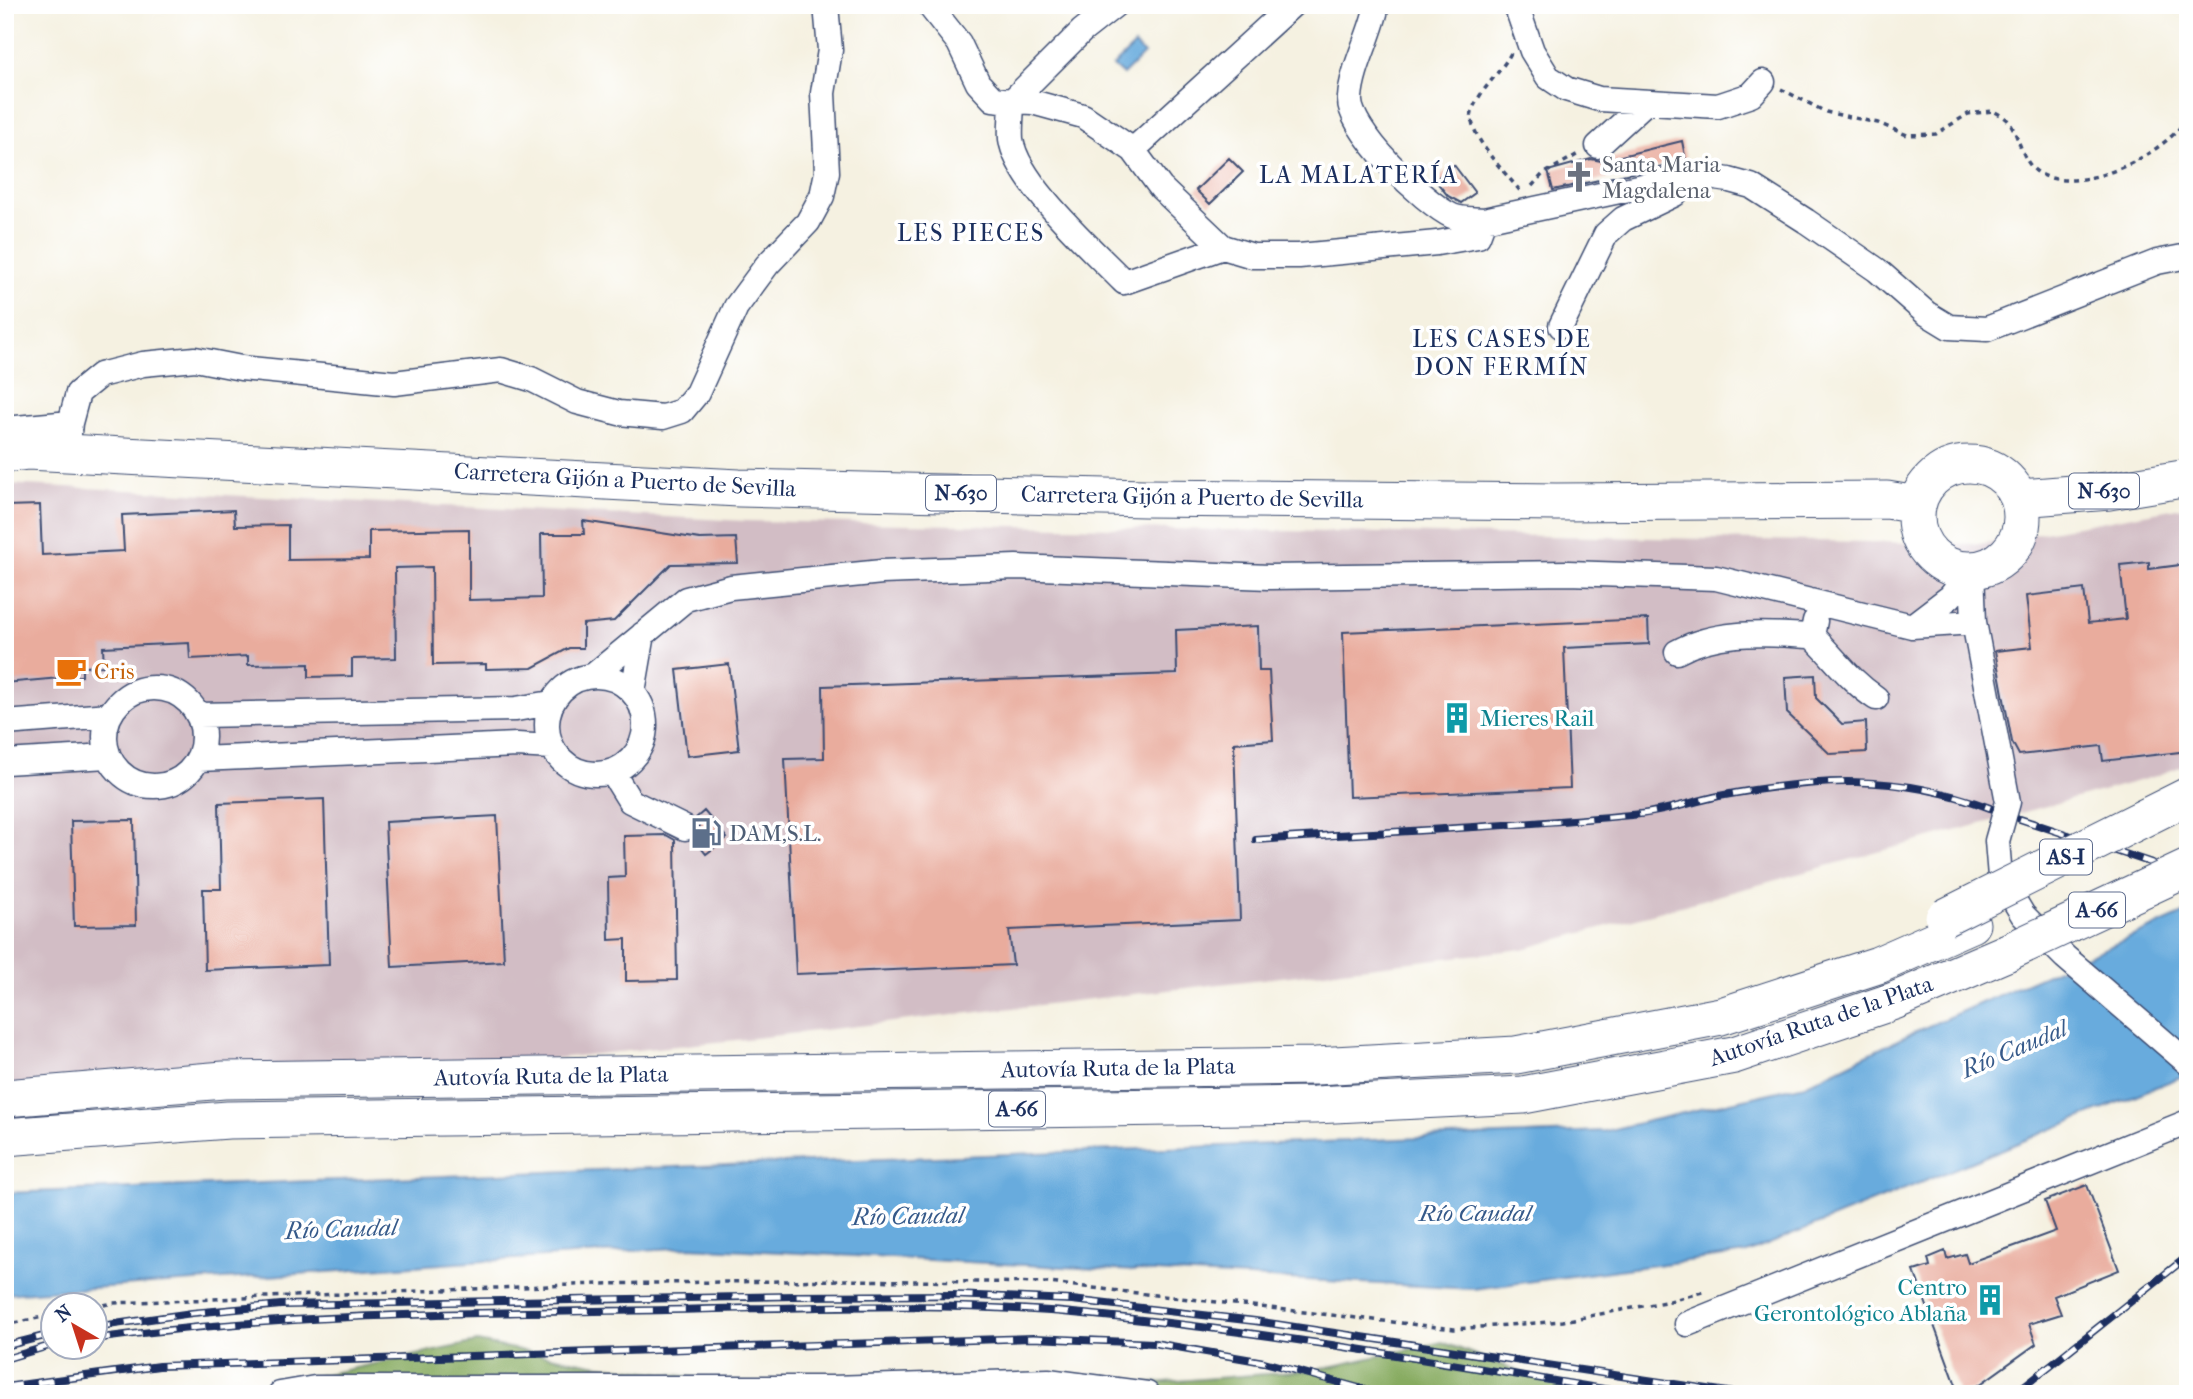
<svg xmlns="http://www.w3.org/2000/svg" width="2193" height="1399" viewBox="0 0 2193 1399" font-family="'IM FELL French Canon',serif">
<rect width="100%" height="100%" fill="#fff"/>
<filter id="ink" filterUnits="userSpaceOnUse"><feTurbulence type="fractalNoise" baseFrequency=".0143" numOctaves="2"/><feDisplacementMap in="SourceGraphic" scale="14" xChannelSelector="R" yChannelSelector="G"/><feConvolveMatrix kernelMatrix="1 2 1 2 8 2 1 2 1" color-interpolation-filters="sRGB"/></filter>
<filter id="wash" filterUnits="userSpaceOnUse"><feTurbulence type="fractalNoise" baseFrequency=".00686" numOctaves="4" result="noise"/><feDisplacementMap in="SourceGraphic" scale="28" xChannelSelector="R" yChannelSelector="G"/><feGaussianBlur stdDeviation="1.57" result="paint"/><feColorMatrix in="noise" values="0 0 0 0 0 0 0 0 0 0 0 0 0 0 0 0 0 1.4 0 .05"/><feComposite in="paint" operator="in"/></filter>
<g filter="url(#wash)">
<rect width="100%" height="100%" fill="#f5f1e1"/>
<path fill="#d2bdc5" d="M 5,484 L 747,521 L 1979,544 L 2188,506 L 2188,764 L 2153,777 L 1523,949 L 746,1039 L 5,1114 Z"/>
<path fill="#87ab60" stroke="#516d5f" stroke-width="2" d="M 477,1342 L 592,1364 L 826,1394 L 233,1394 Z
M 1442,1342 L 1577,1394 L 1014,1394 L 1316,1370 Z"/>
<path fill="#68abdd" stroke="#426d9e" stroke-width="2" d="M 1135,45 L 1144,54 L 1123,75 L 1113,66 Z
M 2188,912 L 2188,1074 L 1747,1253 L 1473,1289 L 689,1247 L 5,1294 L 5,1193 L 1605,1131 L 1805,1085 L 1908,1035 Z"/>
<g id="blocks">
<path fill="#e9ac9d" d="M 1682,141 L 1686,161 L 1553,190 L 1548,171 L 1591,159 L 1601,161 Z
M 1229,158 L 1243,172 L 1210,204 L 1196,190 Z
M 1454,165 L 1475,193 L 1461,203 L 1448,196 L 1435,180 Z
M 40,505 L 42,555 L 124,551 L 122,515 L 234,510 L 235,526 L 288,525 L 288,560 L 369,559 L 369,531 L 469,529 L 469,600 L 542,598 L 541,534 L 584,534 L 583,521 L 700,539 L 736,538 L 738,563 L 671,564 L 614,621 L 583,624 L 583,648 L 569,648 L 532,668 L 486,669 L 486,664 L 433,665 L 432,567 L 395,568 L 396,658 L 352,659 L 352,676 L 309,677 L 309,664 L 248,665 L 248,656 L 190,659 L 189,643 L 103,647 L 104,666 L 82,667 L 82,676 L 5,683 L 5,506 Z
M 2149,562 L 2149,569 L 2188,564 L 2188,751 L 2103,761 L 2101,746 L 2019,755 L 2012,742 L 1995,651 L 2032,647 L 2026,596 L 2084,589 L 2088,623 L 2126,619 L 2120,565 Z
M 1648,619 L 1649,644 L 1564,648 L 1570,788 L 1349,797 L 1343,632 Z
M 1258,626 L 1259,671 L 1269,671 L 1273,740 L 1234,743 L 1240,920 L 1009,930 L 1013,965 L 796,974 L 785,759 L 824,758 L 823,686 L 1177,674 L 1176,630 Z
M 729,664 L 739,750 L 687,756 L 677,670 Z
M 1815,675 L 1816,698 L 1842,724 L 1866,722 L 1867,752 L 1830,754 L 1787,713 L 1785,677 Z
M 324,799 L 329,965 L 205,970 L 203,889 L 221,889 L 219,803 Z
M 704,811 L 727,838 L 706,854 L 694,839 L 700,828 L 696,818 Z
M 497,816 L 504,961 L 392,967 L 385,822 Z
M 134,820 L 136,925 L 74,926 L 71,821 Z
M 666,835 L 675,840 L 677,980 L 626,981 L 626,939 L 609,940 L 608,878 L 625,877 L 624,836 Z
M 2087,1185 L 2119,1270 L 2054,1296 L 2061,1314 L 2029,1324 L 2036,1344 L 1972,1390 L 1959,1393 L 1914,1271 L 1930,1266 L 1928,1258 L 1945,1251 L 1947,1259 L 1965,1254 L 1968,1263 L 2056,1231 L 2045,1201 Z"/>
</g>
</g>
<g filter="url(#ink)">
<use href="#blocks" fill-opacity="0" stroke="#3c4c72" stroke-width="2"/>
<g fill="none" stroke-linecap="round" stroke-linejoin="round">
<defs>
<path id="minor" d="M 929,5 L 959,43 L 978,83 L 993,99 L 1012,101 L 1082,31 L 1115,5
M 1377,5 C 1371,36 1352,67 1350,98 C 1347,129 1424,203 1452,216 C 1461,220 1474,219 1484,220 L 1694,175 L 1729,180 L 1751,186 L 1806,221 L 1877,270 L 1926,313 L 1949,327 L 1987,329 L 2157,262 L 2188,256
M 1516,5 L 1532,51 L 1548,77 L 1566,89 L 1599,99 L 1718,106 L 1751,95 L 1763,82
M 1598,146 L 1646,102
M 1133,150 L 1292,5
M 1223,247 L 1124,282 C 1092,249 1017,183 1011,139 C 1010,127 1012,113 1012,101 L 1032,102 L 1083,116 L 1133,150 L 1161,188 L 1223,247 L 1253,256 L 1299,256 L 1437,243 L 1478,236 L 1484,220
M 1561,326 L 1606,234 L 1623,219 L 1675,194 L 1684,177
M 5,429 L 70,423
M 67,452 L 70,423 L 78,393 L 100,375 L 143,364 L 195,359 L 241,368 L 394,383 L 501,370 L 531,379 L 577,402 L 619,413 L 663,417 L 682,411 L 697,393 L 736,307 L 767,265 L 808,222 L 822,196 L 827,172 L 823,93 L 830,50 L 826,5
M 1972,570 L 1974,622 L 2008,802 L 1997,841 L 2000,877 L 2023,915 L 2065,957 L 2188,1063
M 1815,621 L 1812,636 C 1834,657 1850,681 1876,698
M 1912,626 L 1950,597 L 1972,570
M 1677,652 C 1718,629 1767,634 1812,636
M 594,675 L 686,599 L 731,587 L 882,572 L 1016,567 L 1269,577 L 1568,573 L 1716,578 L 1912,626 L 1974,622
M547 725a49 49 0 1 1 98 0a49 49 0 1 1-98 0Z
M105 737a49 49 0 1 1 98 0a49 49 0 1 1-98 0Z
M 633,692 L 643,634
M 199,715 L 516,709 L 551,703
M 5,723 L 109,715
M 199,759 L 517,745 L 551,747
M 5,762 L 108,756
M 612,772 L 630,801 L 685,828
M 1687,1324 L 2188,1122
M 280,1394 L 315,1388 L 832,1388 L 1048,1381 L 1147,1394"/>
<path id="highway" d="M 5,454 L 28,451 L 739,488 L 1145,498 L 1556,502 L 1887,500 L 1917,505
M1916 517a53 53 0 1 1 106 0a53 53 0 1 1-106 0Z
M 2020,498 L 2109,491 L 2188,478
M 5,1098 L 224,1080 L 1316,1066 L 1516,1055 L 1721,1016 L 1878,965 L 1971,924
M 5,1137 L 228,1120 L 1314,1105 L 1523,1095 L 1734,1055 L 1894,1001 L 2006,953"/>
</defs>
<use href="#minor" stroke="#3c4c72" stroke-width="27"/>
<use href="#highway" stroke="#3c4c72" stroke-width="39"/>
<path stroke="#3c4c72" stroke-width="3.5" stroke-dasharray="5 5" stroke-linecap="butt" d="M 1511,53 C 1501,72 1482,88 1473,108 C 1463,132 1506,173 1521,192
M 1781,89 L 1826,112 L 1878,123 L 1907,135 L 1936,134 L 1968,114 L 1993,111 C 1999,114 2007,118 2010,123 C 2019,137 2022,160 2036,171 C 2076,200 2166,154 2188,117
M 1532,186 L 1543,174 L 1580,153
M 94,1307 L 113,1303 L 598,1284 L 844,1280 L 1049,1283 L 1454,1329 L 1563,1321 L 1670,1301 L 1706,1291
M 5,1325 L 52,1315"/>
<use href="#minor" stroke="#fff" stroke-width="24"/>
<use href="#highway" stroke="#fff" stroke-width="37"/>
<defs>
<path id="rail" d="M 2020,819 L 2188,875
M 1256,840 C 1381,832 1506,827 1631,815 C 1661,813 1690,802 1719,796 C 1816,778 1897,773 1990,808
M 94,1327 L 192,1313 L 281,1305 L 796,1296 L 953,1295 L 1072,1300 L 1255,1321 L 1741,1394
M 94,1339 C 285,1313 477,1313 669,1310 C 803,1308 940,1301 1073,1313 C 1262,1330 1448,1364 1635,1394
M 5,1346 L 52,1334
M 5,1359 L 52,1345
M 5,1387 L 159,1366 L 1033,1338 L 1154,1343 L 1264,1362 L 1381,1394
M 2014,1394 L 2188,1256"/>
</defs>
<use href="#rail" stroke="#1b2f5e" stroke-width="8"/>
<use href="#rail" stroke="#fff" stroke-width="5" stroke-dasharray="16" stroke-linecap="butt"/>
<defs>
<path id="highway-bridge" d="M 1944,918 L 2188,796
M 2006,953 L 2188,868"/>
</defs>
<use href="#highway-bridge" stroke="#3c4c72" stroke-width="39" stroke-linecap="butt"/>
<use href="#highway-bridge" stroke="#fff" stroke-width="37"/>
</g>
</g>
<defs>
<symbol id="church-bare" viewBox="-9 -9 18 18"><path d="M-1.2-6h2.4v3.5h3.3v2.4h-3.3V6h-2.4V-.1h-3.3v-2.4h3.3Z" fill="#6b7280" stroke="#fff" stroke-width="2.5" paint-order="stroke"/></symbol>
<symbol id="cafe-bare" viewBox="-9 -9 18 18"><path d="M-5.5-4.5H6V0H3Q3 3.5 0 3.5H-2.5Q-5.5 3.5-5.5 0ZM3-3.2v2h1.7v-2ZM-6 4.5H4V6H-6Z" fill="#e8710a" stroke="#fff" stroke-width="2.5" paint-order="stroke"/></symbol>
<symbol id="building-bare" viewBox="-9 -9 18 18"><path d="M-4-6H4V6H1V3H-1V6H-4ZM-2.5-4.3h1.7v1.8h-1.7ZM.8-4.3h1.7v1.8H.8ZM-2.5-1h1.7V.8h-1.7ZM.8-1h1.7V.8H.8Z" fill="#0f9aa8" stroke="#fff" stroke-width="2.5" paint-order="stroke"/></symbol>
<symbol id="fuel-bare" viewBox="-9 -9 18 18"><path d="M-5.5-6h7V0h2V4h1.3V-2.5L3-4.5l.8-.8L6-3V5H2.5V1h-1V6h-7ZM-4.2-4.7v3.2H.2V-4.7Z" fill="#5c6f8a" stroke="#fff" stroke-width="2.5" paint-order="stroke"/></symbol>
</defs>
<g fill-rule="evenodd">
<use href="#church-bare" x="1557" y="155" width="44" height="44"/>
<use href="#cafe-bare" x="49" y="649" width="44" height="44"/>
<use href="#building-bare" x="1435" y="696" width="44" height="44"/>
<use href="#fuel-bare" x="684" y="811" width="44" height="44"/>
<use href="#building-bare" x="1968" y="1278" width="44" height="44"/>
</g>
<g text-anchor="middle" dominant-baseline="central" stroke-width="7" stroke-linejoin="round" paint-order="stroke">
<g fill="#fff" stroke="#5f6d8e" stroke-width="2">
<rect x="2069" y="473.5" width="70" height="35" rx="5"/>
<rect x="926" y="475.5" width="70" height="35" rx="5"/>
<rect x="2040" y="839.5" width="52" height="35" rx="5"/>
<rect x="2069" y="892.5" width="56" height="35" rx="5"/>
<rect x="989" y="1091.5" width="56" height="35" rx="5"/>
</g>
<g font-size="21" font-weight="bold" fill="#1b2f5e">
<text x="2104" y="491">N-630</text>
<text x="961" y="493">N-630</text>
<text x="2066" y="857">AS-I</text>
<text x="2097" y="910">A-66</text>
<text x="1017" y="1109">A-66</text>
</g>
<g font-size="23" fill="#5b616d" stroke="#fff" text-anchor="start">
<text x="1602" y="164">Santa Maria<tspan x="1602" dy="26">Magdalena</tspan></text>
</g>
<g font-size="23" fill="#1b2f5e" stroke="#fff">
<text transform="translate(625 480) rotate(3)">Carretera Gijón a Puerto de Sevilla</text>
<text transform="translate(1192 497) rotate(1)">Carretera Gijón a Puerto de Sevilla</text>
<text transform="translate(1821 1021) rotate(-19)">Autovía Ruta de la Plata</text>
<text transform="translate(1118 1068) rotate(-1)">Autovía Ruta de la Plata</text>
<text transform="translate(551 1076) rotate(-1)">Autovía Ruta de la Plata</text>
</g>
<g font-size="23" fill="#c56008" stroke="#fff" text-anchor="start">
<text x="94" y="671">Cris</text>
</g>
<g font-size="23" fill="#0d838f" stroke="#fff" text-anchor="start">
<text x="1480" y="718">Mieres Rail</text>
<text x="1967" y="1287" text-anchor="end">Centro<tspan x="1967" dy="26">Gerontológico Ablaña</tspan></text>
</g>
<g font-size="23" fill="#4e5e75" stroke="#fff" text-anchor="start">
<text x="729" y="833">DAM,S.L.</text>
</g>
<g font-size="24" letter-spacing="2" fill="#1b2f5e" stroke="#fff">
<text x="1359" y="175">LA MALATERÍA</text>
<text x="971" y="233">LES PIECES</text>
<text x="1502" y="339">LES CASES DE<tspan x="1502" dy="28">DON FERMÍN</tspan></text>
</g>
<g font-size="24" font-style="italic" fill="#365a8a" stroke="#fff">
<text transform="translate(2014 1049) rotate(-23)">Río Caudal</text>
<text x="1475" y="1213">Río Caudal</text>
<text transform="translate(908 1216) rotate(-1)">Río Caudal</text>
<text transform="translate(341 1229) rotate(-2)">Río Caudal</text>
</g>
</g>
<rect width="2193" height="1399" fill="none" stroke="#fff" stroke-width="28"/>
<g transform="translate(74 1326) rotate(321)"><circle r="33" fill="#ffffff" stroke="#a4acbf" stroke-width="2"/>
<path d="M0-5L12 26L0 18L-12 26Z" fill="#c8321e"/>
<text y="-10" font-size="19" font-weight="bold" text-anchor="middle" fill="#1b2f5e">N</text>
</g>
</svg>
